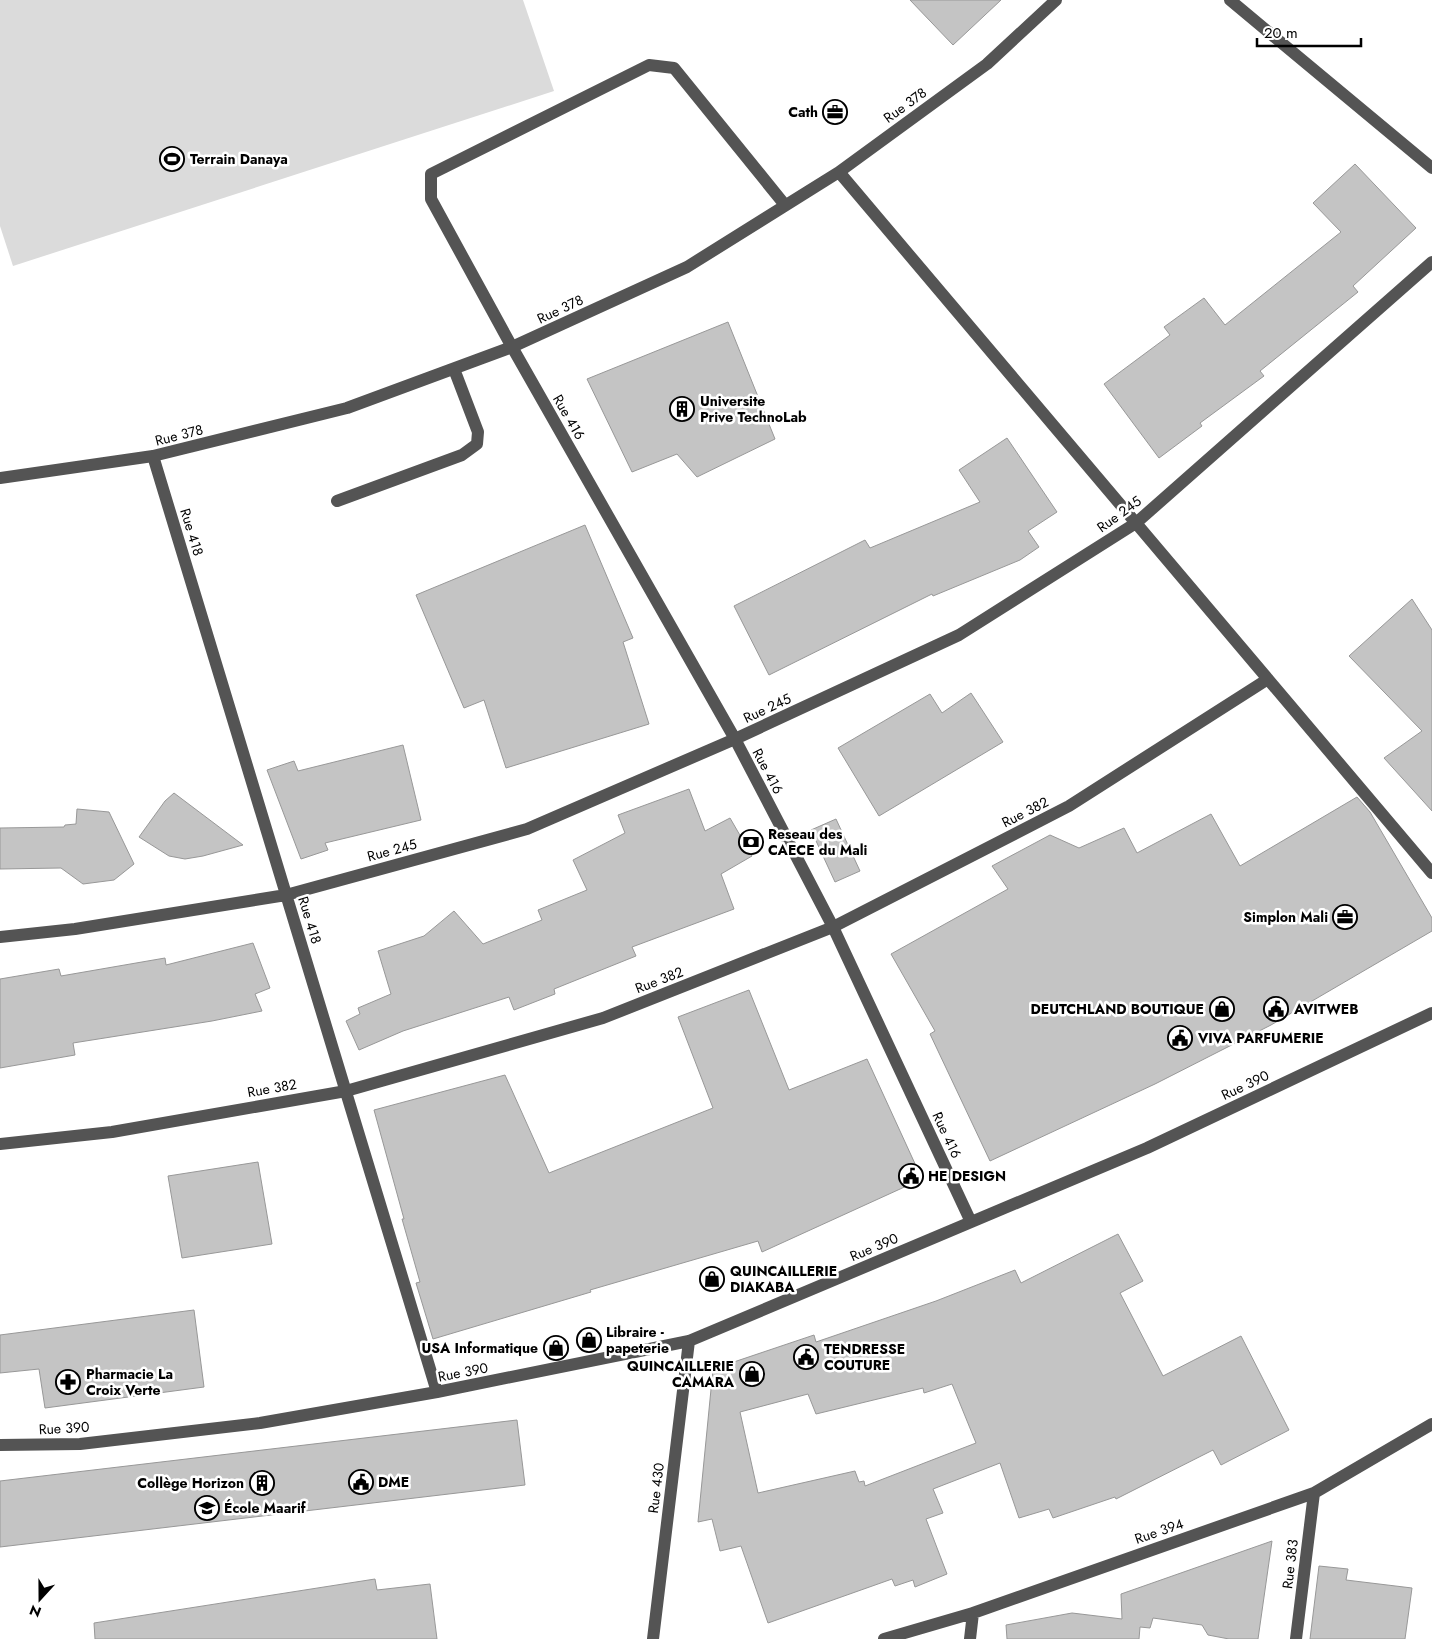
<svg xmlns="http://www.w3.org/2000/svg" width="1432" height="1639" viewBox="0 0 1432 1639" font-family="Jost,sans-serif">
<rect width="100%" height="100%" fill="#fff"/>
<path fill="#dbdbdb" d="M 0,0 L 523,0 L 554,91 L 13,266 L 0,226 Z"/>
<path fill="#c4c4c4" stroke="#989898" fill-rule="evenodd" d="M 910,0 L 1001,0 L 953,45 Z
M 1355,164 L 1416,228 L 1353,286 L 1358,292 L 1260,371 L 1264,376 L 1200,423 L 1202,426 L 1159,458 L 1104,384 L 1170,335 L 1164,327 L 1204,298 L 1225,325 L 1341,232 L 1313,203 Z
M 728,322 L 775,439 L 697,477 L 677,454 L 632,472 L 587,379 Z
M 1007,438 L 1057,512 L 1028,531 L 1039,547 L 1020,560 L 933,596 L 932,594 L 769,675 L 734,606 L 865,540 L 870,548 L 980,502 L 959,470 Z
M 585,525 L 633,638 L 623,642 L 649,724 L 506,768 L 484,700 L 464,708 L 416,595 Z
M 1412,599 L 1432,630 L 1432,811 L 1384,758 L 1422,731 L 1349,656 Z
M 971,693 L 1003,742 L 879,816 L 838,748 L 930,694 L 942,713 Z
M 403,745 L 421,820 L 325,843 L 328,850 L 301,859 L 267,770 L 294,761 L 298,771 Z
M 689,789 L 705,831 L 730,818 L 752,856 L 721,874 L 734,909 L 632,947 L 636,956 L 554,989 L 555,994 L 514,1010 L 509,997 L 403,1031 L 359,1050 L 346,1021 L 360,1014 L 358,1008 L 391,994 L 378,951 L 424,936 L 454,911 L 483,944 L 542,920 L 538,910 L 587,890 L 573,860 L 625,833 L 618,815 Z
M 174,793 L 243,845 L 203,856 L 185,859 L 169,856 L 139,837 L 165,801 Z
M 1357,797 L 1370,812 L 1432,918 L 1432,931 L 1271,1025 L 1155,1084 L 990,1161 L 930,1034 L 935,1031 L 891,954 L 1008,889 L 992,866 L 1050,835 L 1079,848 L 1124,828 L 1137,853 L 1211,814 L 1240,866 Z
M 77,809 L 109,812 L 134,864 L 114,880 L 83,884 L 61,868 L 0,869 L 0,828 L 64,827 L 65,825 L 76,824 Z
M 836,819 L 860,871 L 835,882 L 811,830 Z
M 253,943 L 270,988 L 255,994 L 262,1011 L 212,1021 L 73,1043 L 75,1055 L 0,1068 L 0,979 L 59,969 L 61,976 L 165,958 L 166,965 Z
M 749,990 L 789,1090 L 867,1059 L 922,1179 L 762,1252 L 758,1241 L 590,1290 L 591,1292 L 433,1339 L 416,1283 L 420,1282 L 402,1219 L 404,1219 L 374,1110 L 505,1075 L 549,1173 L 713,1108 L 678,1017 Z
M 258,1162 L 272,1244 L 182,1258 L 168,1176 Z
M 1118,1234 L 1143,1281 L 1120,1293 L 1163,1376 L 1241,1336 L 1289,1430 L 1221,1465 L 1213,1450 L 1116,1499 L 1115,1497 L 1053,1518 L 1049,1509 L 1019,1518 L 1000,1463 L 933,1489 L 943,1513 L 926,1519 L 947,1574 L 915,1587 L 913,1580 L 895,1586 L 892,1579 L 768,1623 L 741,1546 L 720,1551 L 712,1519 L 698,1522 L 713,1369 L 814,1335 L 816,1342 L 936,1301 L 1015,1270 L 1021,1283 ZM 952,1384 L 976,1443 L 865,1486 L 864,1481 L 859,1482 L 855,1471 L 758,1493 L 740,1412 L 808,1394 L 816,1414 L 923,1388 L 924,1393 Z
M 194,1310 L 204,1387 L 45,1408 L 39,1369 L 0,1373 L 0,1335 Z
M 517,1420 L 525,1485 L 0,1547 L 0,1481 Z
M 1272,1541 L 1258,1639 L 1229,1639 L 1208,1635 L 1202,1625 L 1153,1618 L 1150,1628 L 1140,1627 L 1139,1639 L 1007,1639 L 1006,1625 L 1072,1613 L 1122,1619 L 1121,1594 Z
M 1319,1566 L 1348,1569 L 1346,1580 L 1412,1588 L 1405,1639 L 1310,1639 Z
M 375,1579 L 377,1590 L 430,1584 L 437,1639 L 95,1639 L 94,1623 Z"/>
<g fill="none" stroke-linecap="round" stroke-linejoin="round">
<path stroke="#545454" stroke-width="12" d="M 1230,0 L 1432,168
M 839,172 L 1432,873
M 785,205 L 674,68 L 649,65 L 431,174 L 431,199 L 512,347 L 735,739 L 833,927 L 971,1222
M 153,456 L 437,1392
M 0,478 L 153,456 L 347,408 L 512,347 L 687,267 L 839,172 L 987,64 L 1056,0
M 337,501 L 462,455 L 477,444 L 478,432 L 454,369
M 0,937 L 75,929 L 286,895 L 527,829 L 735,739 L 959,635 L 1136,523 L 1432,262
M 0,1144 L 112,1132 L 346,1091 L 603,1018 L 833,927 L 1069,806 L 1268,679
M 0,1445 L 80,1444 L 260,1423 L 437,1392 L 689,1341 L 1147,1148 L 1432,1013
M 653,1639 L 689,1341
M 884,1639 L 973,1613 L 1314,1493 L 1432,1424
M 970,1639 L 973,1613
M 1296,1639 L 1314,1493"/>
</g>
<defs>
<symbol id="office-ring" viewBox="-11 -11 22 22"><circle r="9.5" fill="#fff" stroke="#000" stroke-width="1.5"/><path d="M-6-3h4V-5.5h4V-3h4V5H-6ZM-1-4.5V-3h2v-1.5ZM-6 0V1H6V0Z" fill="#000"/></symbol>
<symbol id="stadium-ring" viewBox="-11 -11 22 22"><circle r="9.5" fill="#fff" stroke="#000" stroke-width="1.5"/><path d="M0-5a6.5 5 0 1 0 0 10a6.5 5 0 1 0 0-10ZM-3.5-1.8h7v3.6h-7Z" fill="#000"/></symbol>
<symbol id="building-ring" viewBox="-11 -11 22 22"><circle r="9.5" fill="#fff" stroke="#000" stroke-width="1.5"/><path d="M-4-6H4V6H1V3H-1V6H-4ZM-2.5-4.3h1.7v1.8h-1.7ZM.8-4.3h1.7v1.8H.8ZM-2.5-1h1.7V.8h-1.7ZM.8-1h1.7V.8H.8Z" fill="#000"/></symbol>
<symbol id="bank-ring" viewBox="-11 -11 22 22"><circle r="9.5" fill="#fff" stroke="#000" stroke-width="1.5"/><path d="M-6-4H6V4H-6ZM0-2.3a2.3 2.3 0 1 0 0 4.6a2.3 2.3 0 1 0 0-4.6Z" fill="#000"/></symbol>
<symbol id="shop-ring" viewBox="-11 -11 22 22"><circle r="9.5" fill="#fff" stroke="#000" stroke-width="1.5"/><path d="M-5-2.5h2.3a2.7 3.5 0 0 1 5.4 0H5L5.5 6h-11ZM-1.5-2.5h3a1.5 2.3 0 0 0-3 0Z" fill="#000"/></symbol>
<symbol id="civic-ring" viewBox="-11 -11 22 22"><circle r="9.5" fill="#fff" stroke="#000" stroke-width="1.5"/><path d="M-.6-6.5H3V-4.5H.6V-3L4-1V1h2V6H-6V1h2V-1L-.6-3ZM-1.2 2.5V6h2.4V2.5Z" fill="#000"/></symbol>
<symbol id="pharmacy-ring" viewBox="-11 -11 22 22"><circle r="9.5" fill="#fff" stroke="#000" stroke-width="1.5"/><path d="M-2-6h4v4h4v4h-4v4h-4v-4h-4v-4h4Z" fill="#000"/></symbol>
<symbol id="school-ring" viewBox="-11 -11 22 22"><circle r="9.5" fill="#fff" stroke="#000" stroke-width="1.5"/><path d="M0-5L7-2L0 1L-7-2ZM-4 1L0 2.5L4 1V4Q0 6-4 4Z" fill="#000"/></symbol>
</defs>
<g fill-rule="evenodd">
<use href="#office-ring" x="821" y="98" width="28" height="28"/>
<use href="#stadium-ring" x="158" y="145" width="28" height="28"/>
<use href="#building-ring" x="668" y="395" width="28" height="28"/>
<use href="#bank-ring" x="737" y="828" width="28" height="28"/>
<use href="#office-ring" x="1331" y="903" width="28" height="28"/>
<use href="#shop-ring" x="1208" y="995" width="28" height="28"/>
<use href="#civic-ring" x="1262" y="995" width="28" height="28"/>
<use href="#civic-ring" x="1166" y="1024" width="28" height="28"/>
<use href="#civic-ring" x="897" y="1162" width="28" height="28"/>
<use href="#shop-ring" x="698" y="1265" width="28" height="28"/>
<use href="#shop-ring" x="575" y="1326" width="28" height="28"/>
<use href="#shop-ring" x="542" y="1334" width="28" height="28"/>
<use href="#civic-ring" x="792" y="1343" width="28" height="28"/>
<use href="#shop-ring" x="738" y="1360" width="28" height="28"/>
<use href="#pharmacy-ring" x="54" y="1368" width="28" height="28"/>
<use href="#civic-ring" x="347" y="1468" width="28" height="28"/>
<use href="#building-ring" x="248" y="1469" width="28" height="28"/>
<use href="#school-ring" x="193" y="1494" width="28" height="28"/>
</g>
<g text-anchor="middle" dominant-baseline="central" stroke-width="5" stroke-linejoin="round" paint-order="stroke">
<g font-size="14" fill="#000" stroke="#fff">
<text transform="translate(905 105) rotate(-36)">Rue 378</text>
<text transform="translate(560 309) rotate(-25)">Rue 378</text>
<text transform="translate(569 417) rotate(60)">Rue 416</text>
<text transform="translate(179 435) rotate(-14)">Rue 378</text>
<text transform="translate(1119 514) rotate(-36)">Rue 245</text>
<text transform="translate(192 532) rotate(73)">Rue 418</text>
<text transform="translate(767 708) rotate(-25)">Rue 245</text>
<text transform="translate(768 771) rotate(62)">Rue 416</text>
<text transform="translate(1025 812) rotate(-27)">Rue 382</text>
<text transform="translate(392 850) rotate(-15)">Rue 245</text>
<text transform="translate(310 920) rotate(73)">Rue 418</text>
<text transform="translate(659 980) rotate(-21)">Rue 382</text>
<text transform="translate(1245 1085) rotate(-25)">Rue 390</text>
<text transform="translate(272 1088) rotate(-10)">Rue 382</text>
<text transform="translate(947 1135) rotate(65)">Rue 416</text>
<text transform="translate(874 1247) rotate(-23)">Rue 390</text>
<text transform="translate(463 1372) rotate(-11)">Rue 390</text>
<text transform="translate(64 1428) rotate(-3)">Rue 390</text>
<text transform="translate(656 1488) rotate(-83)">Rue 430</text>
<text transform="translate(1159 1531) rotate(-19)">Rue 394</text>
<text transform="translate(1290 1564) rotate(-83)">Rue 383</text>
</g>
<g font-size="14" font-weight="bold" fill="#000" stroke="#fff" text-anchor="start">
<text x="818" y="112" text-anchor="end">Cath</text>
<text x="190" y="159">Terrain Danaya</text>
<text x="700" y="401">Universite<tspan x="700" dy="16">Prive TechnoLab</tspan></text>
<text x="768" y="834">Reseau des<tspan x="768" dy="16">CAECE du Mali</tspan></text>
<text x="1328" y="917" text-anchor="end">Simplon Mali</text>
<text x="1204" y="1009" text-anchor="end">DEUTCHLAND BOUTIQUE</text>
<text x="1294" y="1009">AVITWEB</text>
<text x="1198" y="1038">VIVA PARFUMERIE</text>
<text x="928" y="1176">HE DESIGN</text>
<text x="730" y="1271">QUINCAILLERIE<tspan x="730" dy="16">DIAKABA</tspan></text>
<text x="606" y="1332">Libraire -<tspan x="606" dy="16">papeterie</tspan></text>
<text x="538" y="1348" text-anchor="end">USA Informatique</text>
<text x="824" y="1349">TENDRESSE<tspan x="824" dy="16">COUTURE</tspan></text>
<text x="734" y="1366" text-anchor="end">QUINCAILLERIE<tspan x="734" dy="16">CAMARA</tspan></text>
<text x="86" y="1374">Pharmacie La<tspan x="86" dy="16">Croix Verte</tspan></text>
<text x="378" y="1482">DME</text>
<text x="244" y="1483" text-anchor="end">Collège Horizon</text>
<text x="224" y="1508">École Maarif</text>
</g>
</g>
<g transform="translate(40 1599) rotate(201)" stroke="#ffffff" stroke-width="4" paint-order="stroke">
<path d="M0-4L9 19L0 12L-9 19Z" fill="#000000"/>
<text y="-8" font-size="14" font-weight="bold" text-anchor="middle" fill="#000000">N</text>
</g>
<path d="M1257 38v8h104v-8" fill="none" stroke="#000000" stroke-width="2.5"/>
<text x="1264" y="38" font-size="15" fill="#000000" stroke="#ffffff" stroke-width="4" paint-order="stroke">20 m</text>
</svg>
